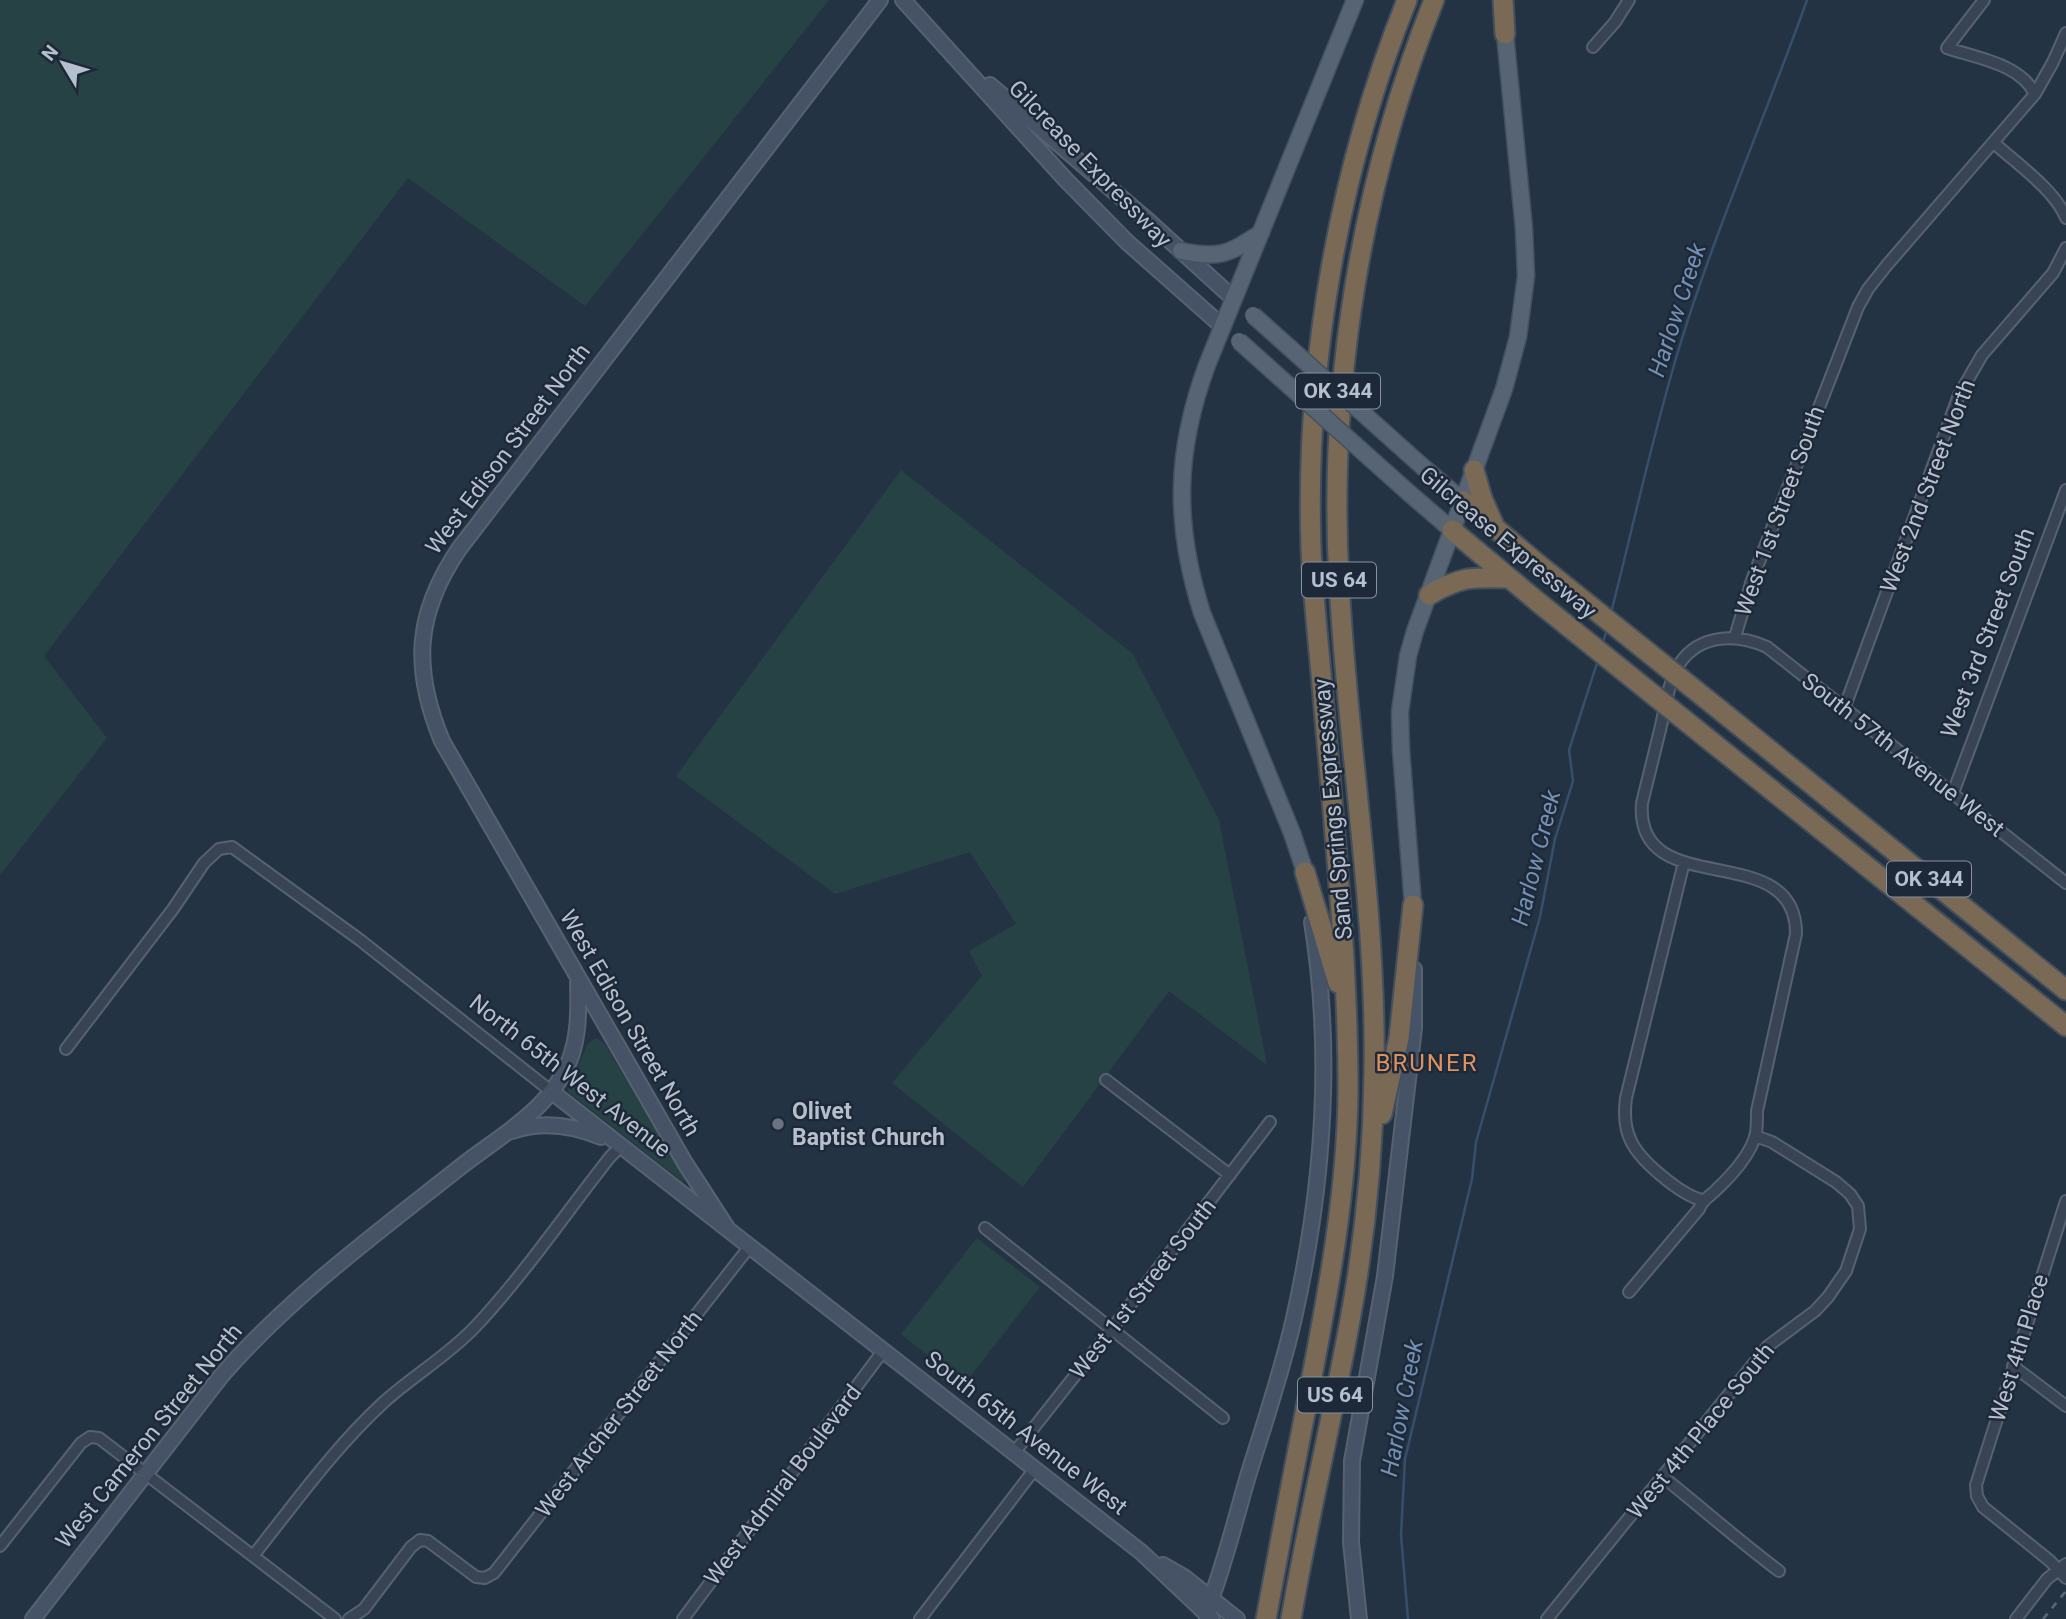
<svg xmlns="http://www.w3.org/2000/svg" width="2066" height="1619" viewBox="0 0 2066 1619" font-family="Roboto,sans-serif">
<rect width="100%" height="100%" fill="#243344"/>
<path fill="#264245" d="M 0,0 L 829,0 L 585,306 L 408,178 L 44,656 L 107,738 L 0,875 Z
M 901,470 L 1133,654 L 1219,820 L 1267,1065 L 1169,991 L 1023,1187 L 892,1083 L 982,976 L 969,951 L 1016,924 L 970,852 L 835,894 L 676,776 Z
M 596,1038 L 604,1043 L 686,1179 L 683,1182 L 567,1091 L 588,1043 Z
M 977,1238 L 1040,1287 L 958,1392 L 930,1370 L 936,1362 L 901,1334 Z"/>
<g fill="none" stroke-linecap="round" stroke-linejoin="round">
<path stroke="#364f6c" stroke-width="2.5" d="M 1611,613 C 1634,523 1653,433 1680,345 C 1716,228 1766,115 1807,0
M 1603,643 L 1607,629
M 1408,1619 L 1401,1535 L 1405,1459 L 1472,1179 L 1476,1142 L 1540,917 L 1555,839 L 1573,781 L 1569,750 L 1598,660"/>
<defs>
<path id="street" d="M 1984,0 L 1947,48 C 1977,58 2020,64 2035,94
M 1593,47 L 1615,22 L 1629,0
M 1994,143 C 2016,163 2055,190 2066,218
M 1735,637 L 1752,580 L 1858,307 L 1868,289 L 1887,265 L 2035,94 L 2053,62 L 2066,33
M 1844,709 L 1959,395 L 1982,355 L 2053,273 L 2066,248
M 1953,793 L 2066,490
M 1684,862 L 1626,1098 C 1624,1113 1624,1127 1631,1141 C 1640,1161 1681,1195 1702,1200
M 66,1049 L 173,909 L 204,863 L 219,849 L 232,847 L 360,940 L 552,1092
M 1106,1080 L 1230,1175
M 2066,1201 L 1976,1485 L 1977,1496 L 1983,1507 L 2050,1561 L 2066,1578
M 985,1228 L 1223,1418
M 1629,1292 L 1699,1209 C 1703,1198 1710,1197 1717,1189 C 1731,1176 1752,1153 1756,1133 C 1757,1126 1757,1118 1757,1111 L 1796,934 C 1797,836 1634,904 1642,803 C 1648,779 1654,754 1660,730 C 1665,709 1668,682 1680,663 C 1701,633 1737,634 1767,647 L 2066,883
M 2013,1366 L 2066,1406
M 1013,1454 L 1111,1330 L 1270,1122
M 1663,1477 C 1702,1508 1739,1541 1779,1571
M 0,1546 L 81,1443 L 90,1437 L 99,1438 L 335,1619
M 253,1556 C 295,1503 334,1448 384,1402 C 413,1376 447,1356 474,1328 C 524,1275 565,1214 610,1157 L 620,1147
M 349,1619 L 364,1609 L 411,1547 L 420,1540 L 428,1541 L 476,1577 L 485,1578 L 494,1573 L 750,1246
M 683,1619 L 883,1351
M 920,1619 L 1034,1470
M 1547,1619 L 1768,1346 L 1815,1311 L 1828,1297 L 1846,1271 L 1860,1229 L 1858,1206 L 1850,1194 L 1836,1182 L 1772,1142 L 1755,1136
M 2016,1619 L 2047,1579 L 2066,1564"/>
<path id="secondary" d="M 903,0 L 1065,179 L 1127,242 L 1222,326
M 990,85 L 1145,218 L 1234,299
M 552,1092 L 1141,1552 L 1212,1619
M 512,1131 C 542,1121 572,1125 601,1137
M 727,1228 L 685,1163 L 442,741 C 412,668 415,614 459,549 L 880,0
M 1163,1565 L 1184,1577 L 1237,1619
M 33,1619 L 222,1375 C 291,1296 377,1233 459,1168 C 494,1140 539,1116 562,1076 C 579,1048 579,1015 578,983
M 1207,1619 L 1211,1599 C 1226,1559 1236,1517 1248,1476 C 1264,1424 1282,1372 1294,1318 C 1323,1189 1333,1052 1312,922
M 1359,1619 L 1351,1542 L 1352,1461 L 1385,1276 L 1414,1028 L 1414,969"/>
<path id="primary" d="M 1181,251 C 1221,259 1228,254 1261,233
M 1423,467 L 1463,501
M 1409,493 L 1452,530
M 1305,872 L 1292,833 L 1202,613 C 1174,524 1175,452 1207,365 L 1355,0
M 1413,905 L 1401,750 L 1400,712 L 1408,656 L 1415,631 L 1504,389 L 1518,337 L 1526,276 L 1524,229 L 1505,34"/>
<path id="highway" d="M 1503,0 L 1505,34
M 1474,470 L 1482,498 L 1493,523
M 1463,501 L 1544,569
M 1452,530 L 1538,602
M 1429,595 C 1461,576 1473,577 1509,578
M 1720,710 L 2066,990
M 1713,743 L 2066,1026
M 1305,872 L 1338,983
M 1382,1114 L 1399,1038 L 1413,905
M 1266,1619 C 1280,1543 1294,1468 1309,1392 C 1328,1293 1347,1193 1348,1091 C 1348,959 1334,827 1323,696 C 1319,647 1313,598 1311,548 C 1305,364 1338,172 1407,0
M 1291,1619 C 1308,1519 1332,1420 1350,1320 C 1365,1239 1373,1156 1374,1074 C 1377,909 1347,745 1339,581 C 1328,384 1361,183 1434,0"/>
</defs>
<use href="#street" stroke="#576270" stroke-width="14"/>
<use href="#secondary" stroke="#576270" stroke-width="18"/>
<use href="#primary" stroke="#45505f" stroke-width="19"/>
<use href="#highway" stroke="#434f5d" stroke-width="23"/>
<use href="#street" stroke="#384453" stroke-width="10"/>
<use href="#secondary" stroke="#465366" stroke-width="14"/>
<use href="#primary" stroke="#566473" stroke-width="16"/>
<use href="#highway" stroke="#7a6a55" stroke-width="19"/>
<path stroke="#5a697a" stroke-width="2.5" stroke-dasharray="7 7" stroke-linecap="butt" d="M 2043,1619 L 2066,1591"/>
<defs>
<path id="primary-bridge" d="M 1253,315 L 1423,467
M 1239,341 L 1409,493"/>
<path id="highway-bridge" d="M 1544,569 L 1720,710
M 1538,602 L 1713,743"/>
</defs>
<use href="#primary-bridge" stroke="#45505f" stroke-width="19" stroke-linecap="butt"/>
<use href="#highway-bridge" stroke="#434f5d" stroke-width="23" stroke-linecap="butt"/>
<use href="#primary-bridge" stroke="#566473" stroke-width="16"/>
<use href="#highway-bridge" stroke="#7a6a55" stroke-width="19"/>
</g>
<circle fill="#6b7280" stroke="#1d2938" stroke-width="2.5" cx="778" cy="1124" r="7"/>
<g text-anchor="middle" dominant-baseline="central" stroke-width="5" stroke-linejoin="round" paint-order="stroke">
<g fill="#1d2938" stroke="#8892a0" stroke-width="2">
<rect x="1296" y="373.5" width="84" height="35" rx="5"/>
<rect x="1302" y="562.5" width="74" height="35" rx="5"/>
<rect x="1887" y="861.5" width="84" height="35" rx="5"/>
<rect x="1298" y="1377.5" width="74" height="35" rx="5"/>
</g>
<g font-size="21" font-weight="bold" fill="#b6bfcd">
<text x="1338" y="391">OK 344</text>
<text x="1339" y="580">US 64</text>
<text x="1929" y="879">OK 344</text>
<text x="1335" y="1395">US 64</text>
</g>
<g font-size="23" fill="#b6bfcd" stroke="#1d2938">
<text transform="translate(1090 164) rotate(46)">Gilcrease Expressway</text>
<text transform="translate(508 449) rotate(-53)">West Edison Street North</text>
<text transform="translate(1928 486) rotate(-69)">West 2nd Street North</text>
<text transform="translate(1780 511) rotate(-70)">West 1st Street South</text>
<text transform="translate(1508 543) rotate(40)">Gilcrease Expressway</text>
<text transform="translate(1988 633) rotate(-69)">West 3rd Street South</text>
<text transform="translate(1903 755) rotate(38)">South 57th Avenue West</text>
<text transform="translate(1333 809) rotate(-95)">Sand Springs Expressway</text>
<text transform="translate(630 1023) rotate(60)">West Edison Street North</text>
<text transform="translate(570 1076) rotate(38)">North 65th West Avenue</text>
<text transform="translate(1143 1289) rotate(-52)">West 1st Street South</text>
<text transform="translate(2019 1348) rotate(-73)">West 4th Place</text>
<text transform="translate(619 1414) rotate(-52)">West Archer Street North</text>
<text transform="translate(1701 1431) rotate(-51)">West 4th Place South</text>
<text transform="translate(1026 1433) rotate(38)">South 65th Avenue West</text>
<text transform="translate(149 1436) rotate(-51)">West Cameron Street North</text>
<text transform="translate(783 1485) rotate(-53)">West Admiral Boulevard</text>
</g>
<g font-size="23" font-weight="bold" fill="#b6bfcd" stroke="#1d2938" text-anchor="start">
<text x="792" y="1111">Olivet<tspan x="792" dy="26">Baptist Church</tspan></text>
</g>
<g font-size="24" font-style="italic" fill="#7391b3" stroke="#1d2938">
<text transform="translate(1677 310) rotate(-72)">Harlow Creek</text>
<text transform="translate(1536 858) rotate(-76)">Harlow Creek</text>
<text transform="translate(1402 1408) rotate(-79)">Harlow Creek</text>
</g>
<g font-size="24" letter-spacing="2" fill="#df915e" stroke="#1d2938">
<text x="1427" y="1063">BRUNER</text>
</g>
</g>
<g transform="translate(63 63) rotate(308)" stroke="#1d2938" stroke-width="5" paint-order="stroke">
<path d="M0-5L12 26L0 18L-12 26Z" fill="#b6bfcd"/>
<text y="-10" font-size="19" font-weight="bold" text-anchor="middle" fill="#b6bfcd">N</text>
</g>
</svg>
